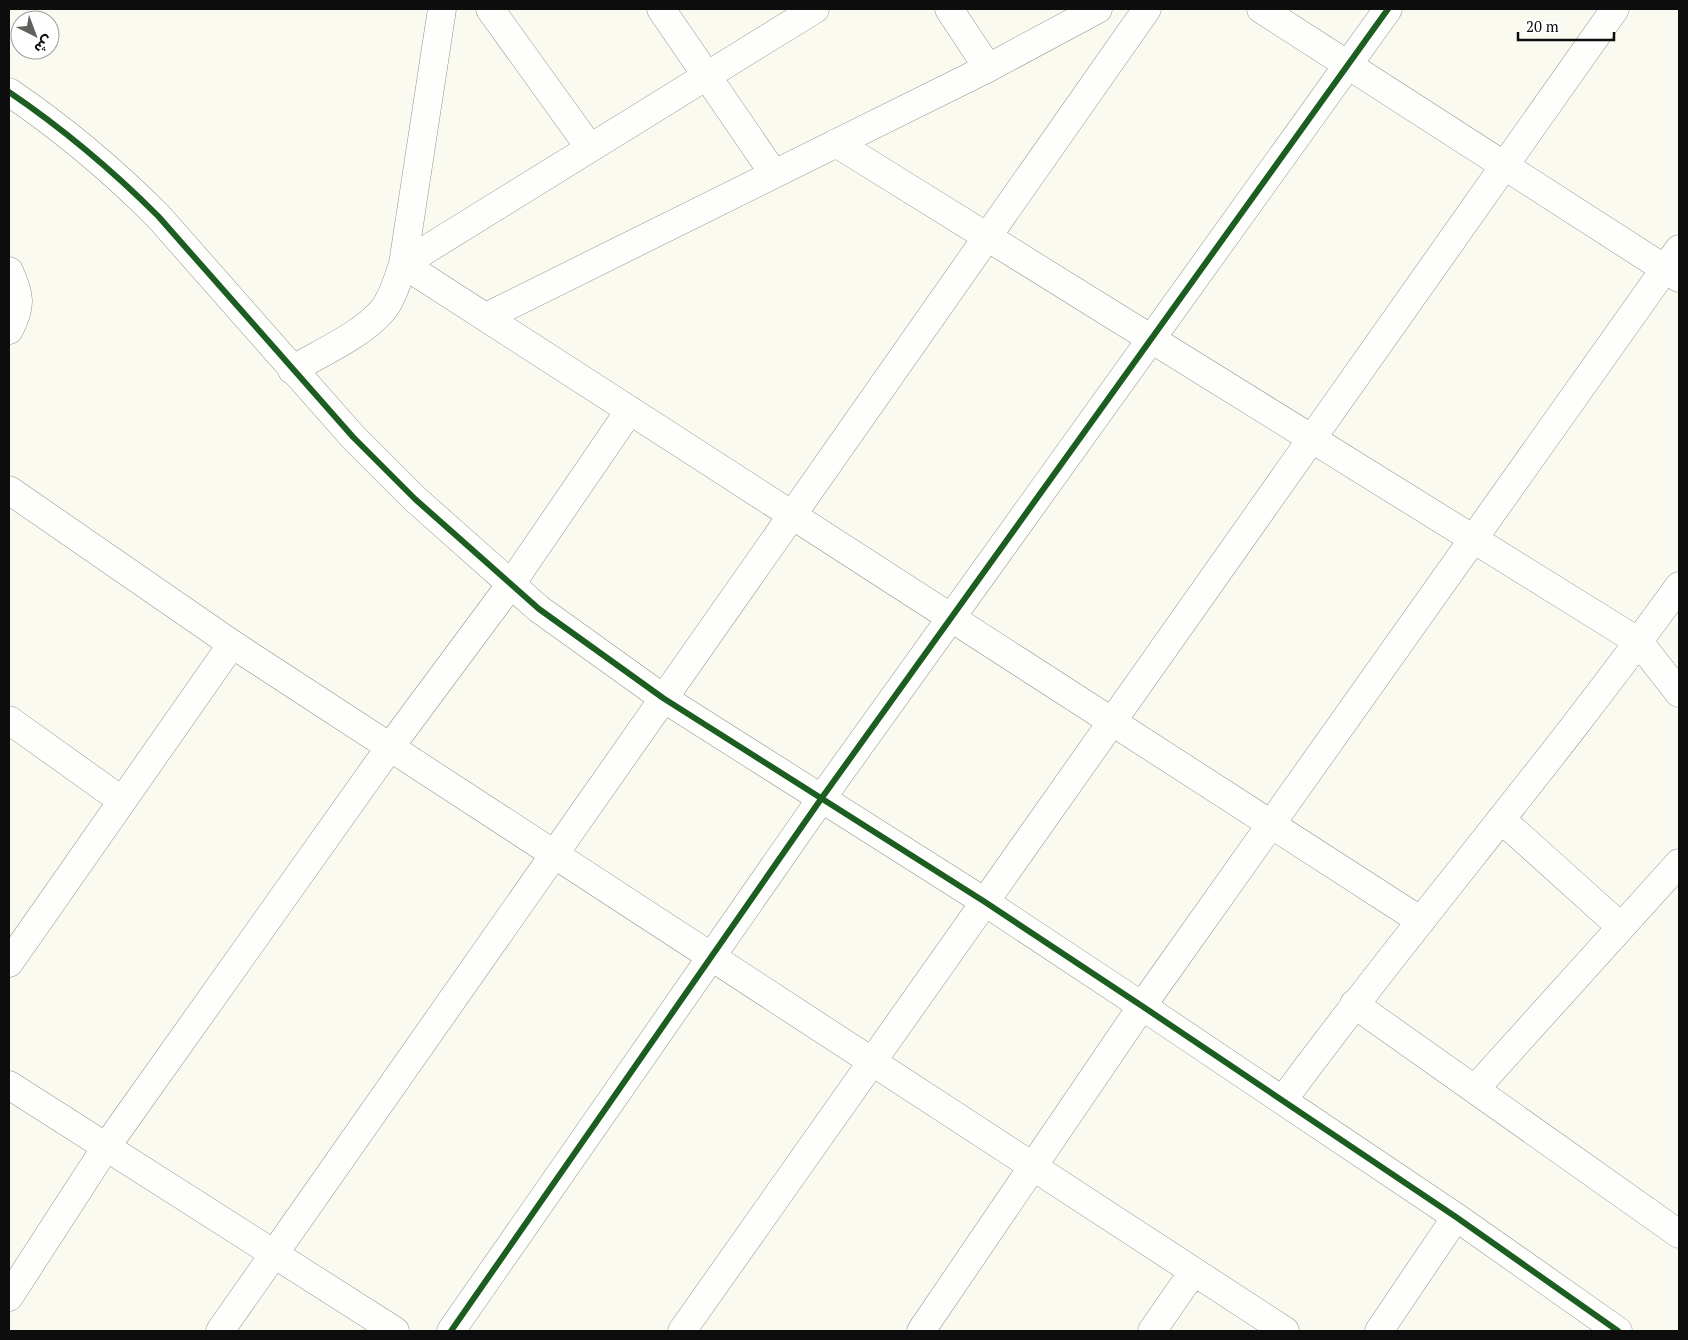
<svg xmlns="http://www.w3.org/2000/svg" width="1688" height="1340" viewBox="0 0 1688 1340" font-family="'PT Serif','Noto Sans Arabic',serif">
<rect width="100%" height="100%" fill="#fbfaf1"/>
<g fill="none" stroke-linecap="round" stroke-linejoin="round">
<defs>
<path id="minor" d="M 490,9 L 590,148
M 661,9 L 774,174
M 949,9 L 988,68
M 1261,9 L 1679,278
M 9,92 C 62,128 112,170 158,216 L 353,437 L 415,499 L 539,609 L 663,698 L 985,902 L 1142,1006 L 1456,1217 L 1618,1331
M 836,143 L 1639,642 L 1679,693
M 403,264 L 1421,921
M 403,264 L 815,9
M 9,271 C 20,295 22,306 9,330
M 486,317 L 988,68 L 1098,9
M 292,370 C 320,353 362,335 383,310 C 393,297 398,279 403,264 L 442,9
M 9,490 L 232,644 L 1285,1331
M 9,720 L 121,800
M 1501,819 L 1621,927
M 9,963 L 232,644
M 1354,1004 L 1679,1234
M 9,1085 L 395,1331
M 1475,1089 L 1679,863
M 1283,1100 C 1411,926 1553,762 1679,586
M 9,1297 L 106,1147 L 390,747 L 511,584 L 630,410
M 220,1331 L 1147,9
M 451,1331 L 821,799 L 1388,9
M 682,1331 L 1615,9
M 921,1331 L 1142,1006 L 1679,249
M 1152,1331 L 1193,1272
M 1379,1331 L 1456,1217"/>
</defs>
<use href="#minor" stroke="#949490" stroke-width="29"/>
<use href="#minor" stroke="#fefefd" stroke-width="28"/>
<defs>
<path id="cycleway" d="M 9,92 C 62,128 112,170 158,216 L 353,437 L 415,499 L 539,609 L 663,698 L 985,902 L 1142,1006 L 1456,1217 L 1618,1331
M 451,1331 L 821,799 L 1388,9"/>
</defs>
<use href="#cycleway" stroke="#fff" stroke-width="9"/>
<use href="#cycleway" stroke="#1b5e20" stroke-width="6"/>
</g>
<rect width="1688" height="1340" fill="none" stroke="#0d0d0d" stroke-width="20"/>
<g transform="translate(35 35) rotate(138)"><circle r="24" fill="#ffffff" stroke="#9e9e9e"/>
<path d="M0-4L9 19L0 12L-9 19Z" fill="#60605d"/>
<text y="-8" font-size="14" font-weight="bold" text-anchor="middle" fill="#0d0d0d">ش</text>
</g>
<path d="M1518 32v8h96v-8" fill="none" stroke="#0d0d0d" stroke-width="2.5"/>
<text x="1526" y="32" font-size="15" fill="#0d0d0d" stroke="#ffffff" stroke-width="4" paint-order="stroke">20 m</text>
</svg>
